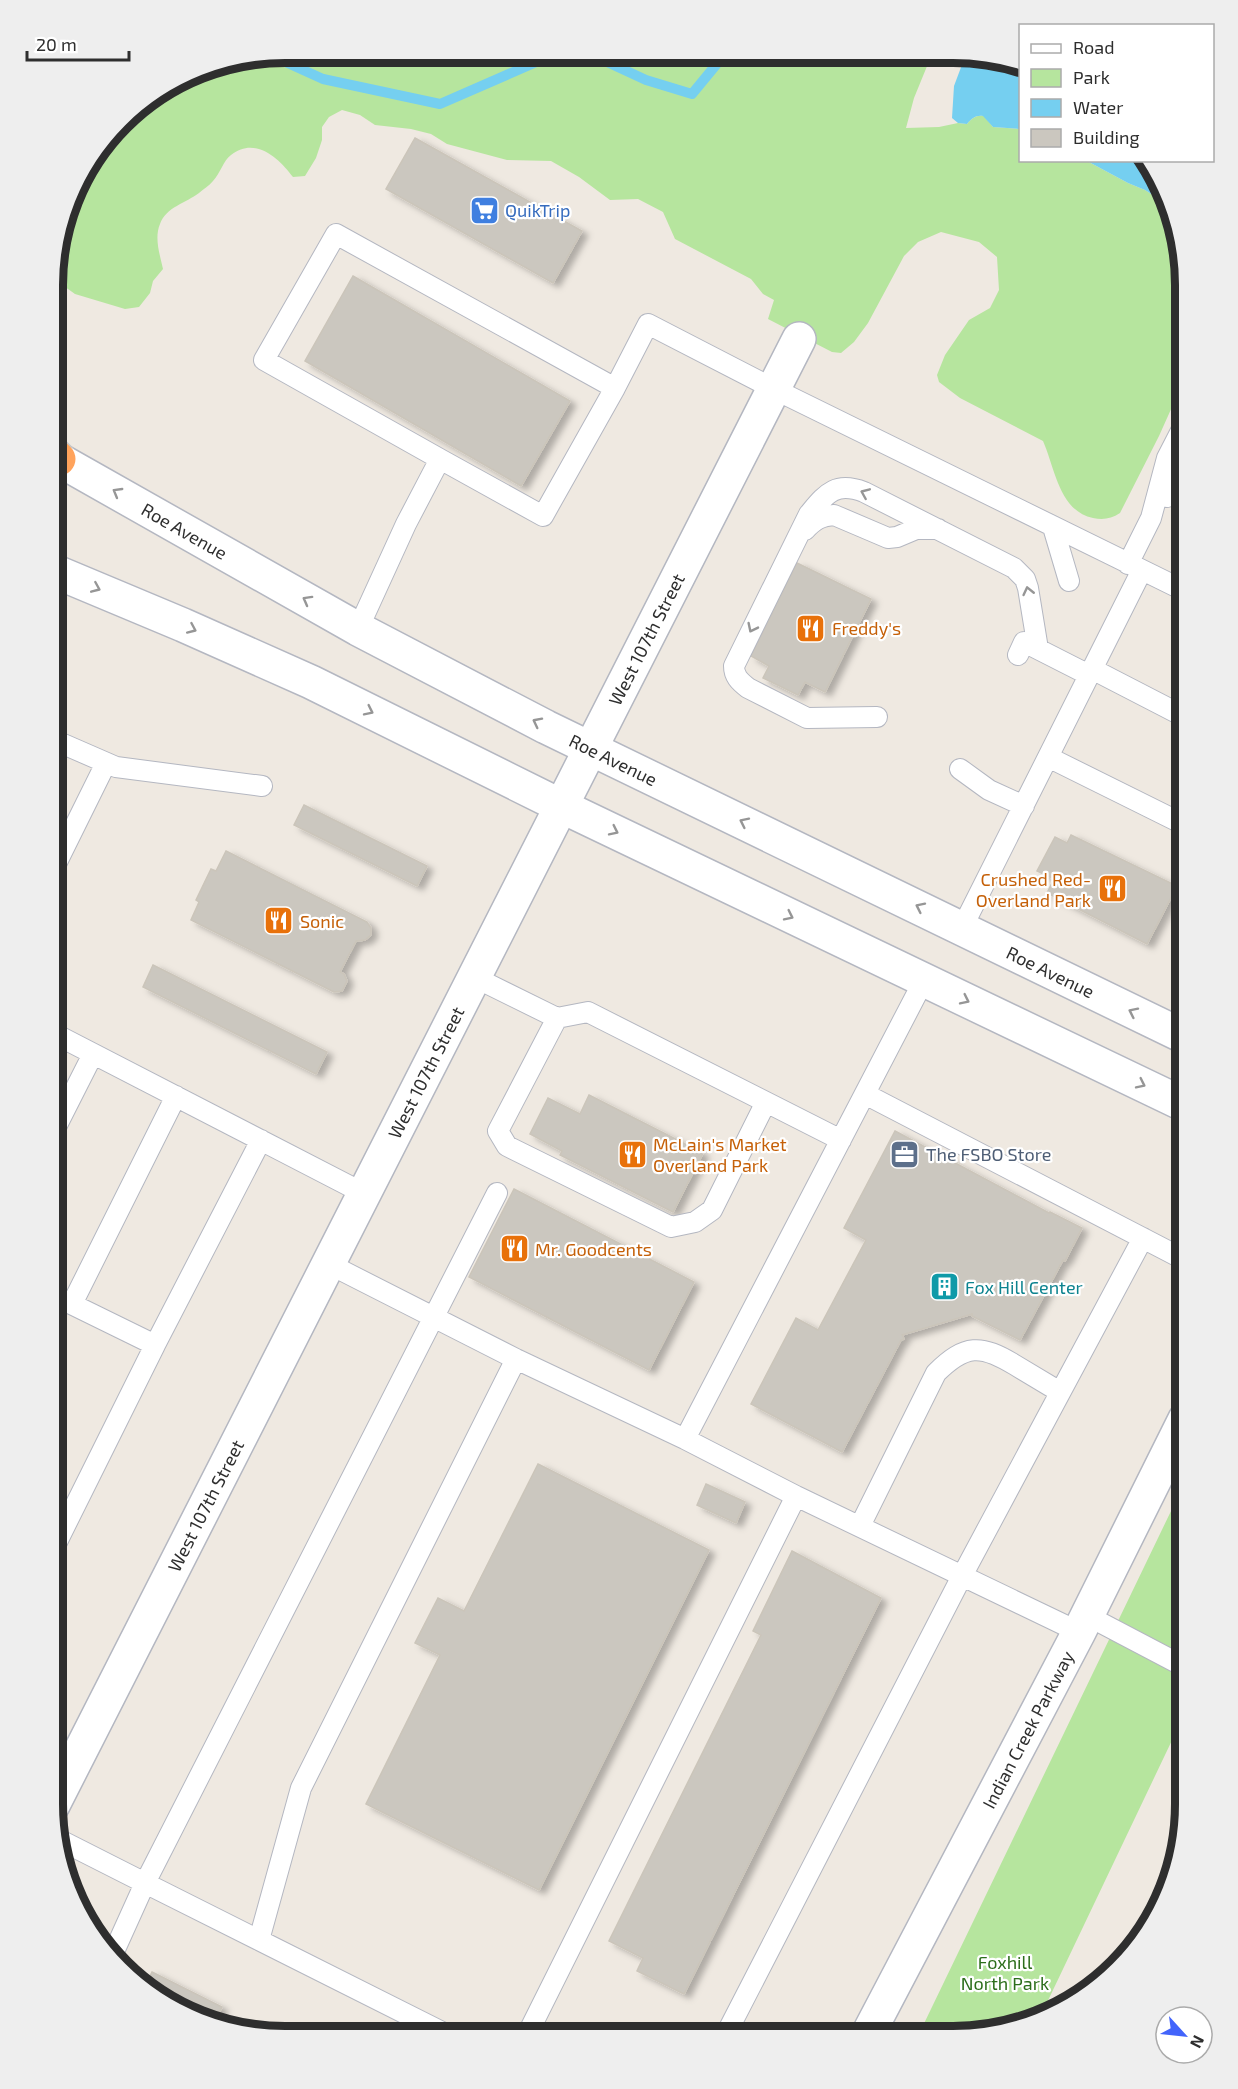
<svg xmlns="http://www.w3.org/2000/svg" width="1238" height="2089" viewBox="0 0 1238 2089" font-family="'Exo 2',sans-serif">
<defs>
<filter id="shadow"><feDropShadow dx="6" dy="4" stdDeviation="3" flood-color="#0004"/></filter>
</defs>
<rect width="100%" height="100%" fill="#efe9e1"/>
<path fill="#b6e59e" d="M 285,53 L 381,53 L 385,60 L 469,57 L 474,53 L 932,54 L 914,98 L 906,128 L 939,127 L 958,123 L 967,124 C 972,118 976,115 984,116 L 993,127 L 1020,129 L 1020,160 L 1087,161 L 1128,183 L 1145,190 L 1170,206 L 1185,285 L 1185,378 L 1159,436 L 1120,513 C 1111,519 1103,520 1093,518 C 1059,511 1055,468 1043,441 L 960,398 L 939,382 L 937,375 L 945,355 L 969,320 L 990,308 L 999,290 L 997,257 L 979,242 L 941,232 L 918,242 L 904,256 L 868,323 L 854,342 L 841,353 L 832,352 L 768,319 L 774,300 L 763,294 L 751,279 L 675,239 L 663,212 L 638,199 L 610,200 L 579,177 L 551,161 L 507,160 L 447,144 L 431,134 L 411,129 L 375,125 L 360,115 L 342,110 L 329,117 L 322,127 L 322,140 L 316,158 L 305,176 L 293,177 C 279,158 255,136 231,155 C 223,161 220,174 213,181 C 209,186 203,189 199,193 C 186,203 166,207 160,224 C 154,238 160,255 163,269 L 153,281 L 150,293 L 139,307 L 125,309 L 75,294 L 61,284 L 54,282 L 54,255 L 77,182 L 132,111 L 197,70 Z
M 1185,1482 L 1185,1713 L 1043,2011 L 1049,2014 L 1041,2019 L 953,2036 L 918,2036 Z"/>
<path fill="#75cff0" d="M 966,54 L 983,55 L 1020,65 L 1020,129 L 993,127 L 983,116 C 976,115 972,118 967,124 L 958,123 L 952,118 L 954,86 Z
M 1087,161 L 1147,161 L 1168,197 L 1170,206 L 1145,190 L 1128,183 Z"/>
<g fill="none" stroke-linecap="round" stroke-linejoin="round">
<path stroke="#75cff0" stroke-width="10" d="M 270,55 L 323,79 L 440,104 L 557,53 L 592,55 L 646,80 L 692,94 L 725,54"/>
</g>
<path fill="#cbc7bf" stroke="#cbc5ba" stroke-width="1.5" filter="url(#shadow)" d="M 415,138 L 582,231 L 553,283 L 386,189 Z
M 353,276 L 570,401 L 521,486 L 305,361 Z
M 1185,488 L 1185,512 L 1175,507 Z
M 797,563 L 871,599 L 825,692 L 805,682 L 798,695 L 763,678 L 769,666 L 751,656 Z
M 304,805 L 427,866 L 417,886 L 294,825 Z
M 1071,835 L 1177,886 L 1147,944 L 1047,893 L 1054,879 L 1037,871 L 1055,837 L 1067,843 Z
M 226,851 L 367,922 L 371,928 L 371,935 L 365,940 L 356,941 L 340,972 L 344,974 L 347,981 L 342,991 L 334,992 L 191,920 L 199,902 L 196,900 L 211,869 L 216,871 Z
M 153,965 L 327,1052 L 316,1074 L 143,987 Z
M 589,1095 L 703,1153 L 673,1212 L 560,1155 L 562,1151 L 530,1134 L 548,1098 L 580,1114 Z
M 895,1131 L 1049,1213 L 1050,1212 L 1082,1228 L 1065,1261 L 1063,1260 L 1020,1340 L 972,1316 L 972,1314 L 902,1335 L 904,1339 L 901,1340 L 842,1452 L 751,1404 L 796,1318 L 818,1330 L 866,1240 L 844,1228 Z
M 514,1189 L 694,1282 L 649,1370 L 469,1277 Z
M 538,1464 L 709,1550 L 539,1890 L 366,1804 L 440,1655 L 415,1643 L 438,1598 L 464,1611 Z
M 706,1484 L 745,1502 L 736,1523 L 697,1505 Z
M 792,1551 L 881,1598 L 684,1994 L 637,1971 L 643,1958 L 609,1941 L 761,1635 L 753,1631 Z
M 152,1972 L 222,2007 L 213,2023 L 196,2019 L 144,1988 Z
M 241,2024 L 265,2035 L 255,2035 L 238,2030 Z"/>
<g fill="none" stroke-linecap="round" stroke-linejoin="round">
<defs>
<path id="service" d="M 615,388 L 648,324 L 774,389 L 1185,591
M 1167,497 L 1185,458
M 1053,527 L 1069,581
M 805,530 C 814,520 821,516 834,515 L 888,538 L 897,537 L 916,529 L 938,529
M 1128,564 L 1151,518 L 1167,458 L 1185,423
M 358,629 L 406,524 L 440,459 L 543,516 L 615,388 L 336,234 L 264,360 L 440,459
M 1018,655 L 1024,642 L 1089,675
M 1092,669 L 1185,717
M 877,717 L 807,718 L 748,688 C 739,681 734,676 734,666 L 809,514 C 826,494 835,481 864,492 L 1014,568 L 1025,579 L 1028,588 L 1038,649
M 54,740 L 116,767 L 262,786
M 1048,757 L 1185,825
M 960,769 L 989,790 L 1024,806
M 54,868 L 106,763
M 962,928 L 1142,570
M 474,977 L 557,1018 L 588,1012 L 841,1140
M 557,1018 L 498,1131 L 507,1146 L 671,1227 L 695,1222 L 712,1210 L 766,1102
M 53,1033 L 365,1194
M 865,1094 L 1185,1260
M 53,1133 L 93,1054
M 329,1264 L 516,1359 L 685,1439 L 796,1496 L 1079,1632
M 72,1304 L 176,1096
M 155,1345 L 261,1140
M 685,1439 L 924,980
M 860,1526 L 936,1373 C 965,1344 981,1344 1015,1365 C 1030,1374 1045,1383 1060,1392
M 53,1550 L 155,1345 L 53,1295
M 1086,1615 L 1185,1667
M 60,1840 L 145,1883 L 112,1956
M 259,1940 L 301,1788 L 516,1359
M 448,2035 L 145,1883 L 497,1193
M 527,2035 L 796,1496
M 725,2036 L 962,1576 L 1143,1238"/>
<g id="minor">
<path id="s1" d="M 53,1805 L 799,339"/>
</g>
<g id="tertiary">
<path id="s2" d="M 867,2036 L 1079,1632 L 1185,1419"/>
</g>
<g id="secondary">
<path id="s3" d="M 54,457 L 358,629 L 546,727 L 1185,1037"/>
<path d="M 54,571 L 183,625 L 311,682 L 561,806 L 1185,1105"/>
</g>
<path id="motorway" d="M 54,454 L 59,459"/>
</defs>
<use href="#service" stroke="#b4b7c1" stroke-width="22"/>
<use href="#minor" stroke="#b4b7c1" stroke-width="36"/>
<use href="#tertiary" stroke="#b4b7c1" stroke-width="36"/>
<use href="#secondary" stroke="#b4b7c1" stroke-width="36"/>
<use href="#motorway" stroke="#c9c9c9" stroke-width="36"/>
<use href="#service" stroke="#fff" stroke-width="20"/>
<use href="#minor" stroke="#fff" stroke-width="33"/>
<use href="#tertiary" stroke="#fff" stroke-width="33"/>
<use href="#secondary" stroke="#fff" stroke-width="33"/>
<use href="#motorway" stroke="#ffa35c" stroke-width="33"/>
</g>
<defs><path id="oneway-chevron" d="M-2-3.5L2.5 0L-2 3.5" fill="none" stroke-width="1.6" stroke-linecap="round" stroke-linejoin="round" transform="scale(1.5)"/></defs>
<g stroke="#969696">
<use href="#oneway-chevron" transform="translate(117 492) rotate(-150)"/>
<use href="#oneway-chevron" transform="translate(865 493) rotate(-157)"/>
<use href="#oneway-chevron" transform="translate(96 588) rotate(23)"/>
<use href="#oneway-chevron" transform="translate(1028 591) rotate(-103)"/>
<use href="#oneway-chevron" transform="translate(307 600) rotate(-151)"/>
<use href="#oneway-chevron" transform="translate(752 628) rotate(116)"/>
<use href="#oneway-chevron" transform="translate(192 629) rotate(24)"/>
<use href="#oneway-chevron" transform="translate(369 711) rotate(26)"/>
<use href="#oneway-chevron" transform="translate(537 722) rotate(-153)"/>
<use href="#oneway-chevron" transform="translate(744 822) rotate(-154)"/>
<use href="#oneway-chevron" transform="translate(614 831) rotate(26)"/>
<use href="#oneway-chevron" transform="translate(920 907) rotate(-154)"/>
<use href="#oneway-chevron" transform="translate(789 916) rotate(26)"/>
<use href="#oneway-chevron" transform="translate(965 1000) rotate(26)"/>
<use href="#oneway-chevron" transform="translate(1133 1012) rotate(-154)"/>
<use href="#oneway-chevron" transform="translate(1141 1084) rotate(26)"/>
</g>
<defs>
<symbol id="supermarket-square" viewBox="-11 -11 22 22"><rect x="-9" y="-9" width="18" height="18" rx="4" fill="#3f7fe0" stroke="#fff"/><path d="M-6-5.5h2.5l.6 2H6L4.5 2H-2.5L-4.4-4H-6ZM-1.5 3.2a1.3 1.3 0 1 0 .1 0ZM3 3.2a1.3 1.3 0 1 0 .1 0Z" fill="#fff"/></symbol>
<symbol id="restaurant-square" viewBox="-11 -11 22 22"><rect x="-9" y="-9" width="18" height="18" rx="4" fill="#e8710a" stroke="#fff"/><path d="M-5-6h1v4h1v-4h1v4h1v-4h1v5L-1.5 .5V6h-2V.5L-5-1ZM5-6V6H3V1.5H1.5Q1.5-4 5-6Z" fill="#fff"/></symbol>
<symbol id="office-square" viewBox="-11 -11 22 22"><rect x="-9" y="-9" width="18" height="18" rx="4" fill="#5c6f8a" stroke="#fff"/><path d="M-6-3h4V-5.5h4V-3h4V5H-6ZM-1-4.5V-3h2v-1.5ZM-6 0V1H6V0Z" fill="#fff"/></symbol>
<symbol id="building-square" viewBox="-11 -11 22 22"><rect x="-9" y="-9" width="18" height="18" rx="4" fill="#0f9aa8" stroke="#fff"/><path d="M-4-6H4V6H1V3H-1V6H-4ZM-2.5-4.3h1.7v1.8h-1.7ZM.8-4.3h1.7v1.8H.8ZM-2.5-1h1.7V.8h-1.7ZM.8-1h1.7V.8H.8Z" fill="#fff"/></symbol>
</defs>
<g fill-rule="evenodd">
<use href="#supermarket-square" x="468" y="194" width="33" height="33"/>
<use href="#restaurant-square" x="794" y="612" width="33" height="33"/>
<use href="#restaurant-square" x="1096" y="872" width="33" height="33"/>
<use href="#restaurant-square" x="262" y="904" width="33" height="33"/>
<use href="#restaurant-square" x="616" y="1138" width="33" height="33"/>
<use href="#office-square" x="888" y="1138" width="33" height="33"/>
<use href="#restaurant-square" x="498" y="1232" width="33" height="33"/>
<use href="#building-square" x="928" y="1270" width="33" height="33"/>
</g>
<g text-anchor="middle" dominant-baseline="central" stroke-width="4.5" stroke-linejoin="round" paint-order="stroke">
<g font-size="18" fill="#366cbe" stroke="#fff" text-anchor="start">
<text x="505" y="210">QuikTrip</text>
</g>
<g font-size="18" fill="#2e2e2e" stroke="#fff">
<text stroke="none"><textPath href="#s3" startOffset="150">Roe Avenue</textPath></text>
<text stroke="none"><textPath href="#s1" startOffset="1308">West 107th Street</textPath></text>
<text stroke="none"><textPath href="#s3" startOffset="636">Roe Avenue</textPath></text>
<text stroke="none"><textPath href="#s3" startOffset="1122">Roe Avenue</textPath></text>
<text stroke="none"><textPath href="#s1" startOffset="822">West 107th Street</textPath></text>
<text stroke="none"><textPath href="#s1" startOffset="336">West 107th Street</textPath></text>
<text stroke="none"><textPath href="#s2" startOffset="346">Indian Creek Parkway</textPath></text>
</g>
<g font-size="18" fill="#c56008" stroke="#fff" text-anchor="start">
<text x="832" y="628">Freddy's</text>
<text x="1091" y="879" text-anchor="end">Crushed Red-<tspan x="1091" dy="21">Overland Park</tspan></text>
<text x="300" y="921">Sonic</text>
<text x="653" y="1144">McLain's Market<tspan x="653" dy="21">Overland Park</tspan></text>
<text x="535" y="1249">Mr. Goodcents</text>
</g>
<g font-size="18" fill="#4e5e75" stroke="#fff" text-anchor="start">
<text x="926" y="1154">The FSBO Store</text>
</g>
<g font-size="18" fill="#0d838f" stroke="#fff" text-anchor="start">
<text x="965" y="1287">Fox Hill Center</text>
</g>
<g font-size="18" fill="#2c6e1b" stroke="#fff">
<text x="1005" y="1962">Foxhill<tspan x="1005" dy="21">North Park</tspan></text>
</g>
</g>
<path d="M0 0H1238V2089H0ZM285 63H953A222 222 0 0 1 1175 285V1804A222 222 0 0 1 953 2026H285A222 222 0 0 1 63 1804V285A222 222 0 0 1 285 63Z" fill="#eee" fill-rule="evenodd"/>
<path fill="none" stroke="#2e2e2e" stroke-width="8" d="M285 63H953A222 222 0 0 1 1175 285V1804A222 222 0 0 1 953 2026H285A222 222 0 0 1 63 1804V285A222 222 0 0 1 285 63Z"/>
<rect x="1019" y="24" width="195" height="138" fill="#ffffff" stroke="#ababab" stroke-width="1.5"/>
<rect x="1031" y="44" width="30" height="9" fill="#ffffff" stroke="#ababab" stroke-width="1.5"/>
<text x="1073" y="54" font-size="18" fill="#2e2e2e">Road</text>
<rect x="1031" y="69" width="30" height="18" fill="#b6e59e" stroke="#ababab" stroke-width="1.5"/>
<text x="1073" y="84" font-size="18" fill="#2e2e2e">Park</text>
<rect x="1031" y="99" width="30" height="18" fill="#75cff0" stroke="#ababab" stroke-width="1.5"/>
<text x="1073" y="114" font-size="18" fill="#2e2e2e">Water</text>
<rect x="1031" y="129" width="30" height="18" fill="#cbc7bf" stroke="#ababab" stroke-width="1.5"/>
<text x="1073" y="144" font-size="18" fill="#2e2e2e">Building</text>
<g transform="translate(1184 2035) rotate(117)"><circle r="28" fill="#ffffff" stroke="#ababab" stroke-width="1.5"/>
<path d="M0-4.5L10 22L0 15L-10 22Z" fill="#4264fb"/>
<text y="-9" font-size="16" font-weight="bold" text-anchor="middle" fill="#2e2e2e">N</text>
</g>
<path d="M27 51v9h102v-9" fill="none" stroke="#2e2e2e" stroke-width="3"/>
<text x="36" y="51" font-size="18" fill="#2e2e2e" stroke="#ffffff" stroke-width="4.5" paint-order="stroke">20 m</text>
</svg>
